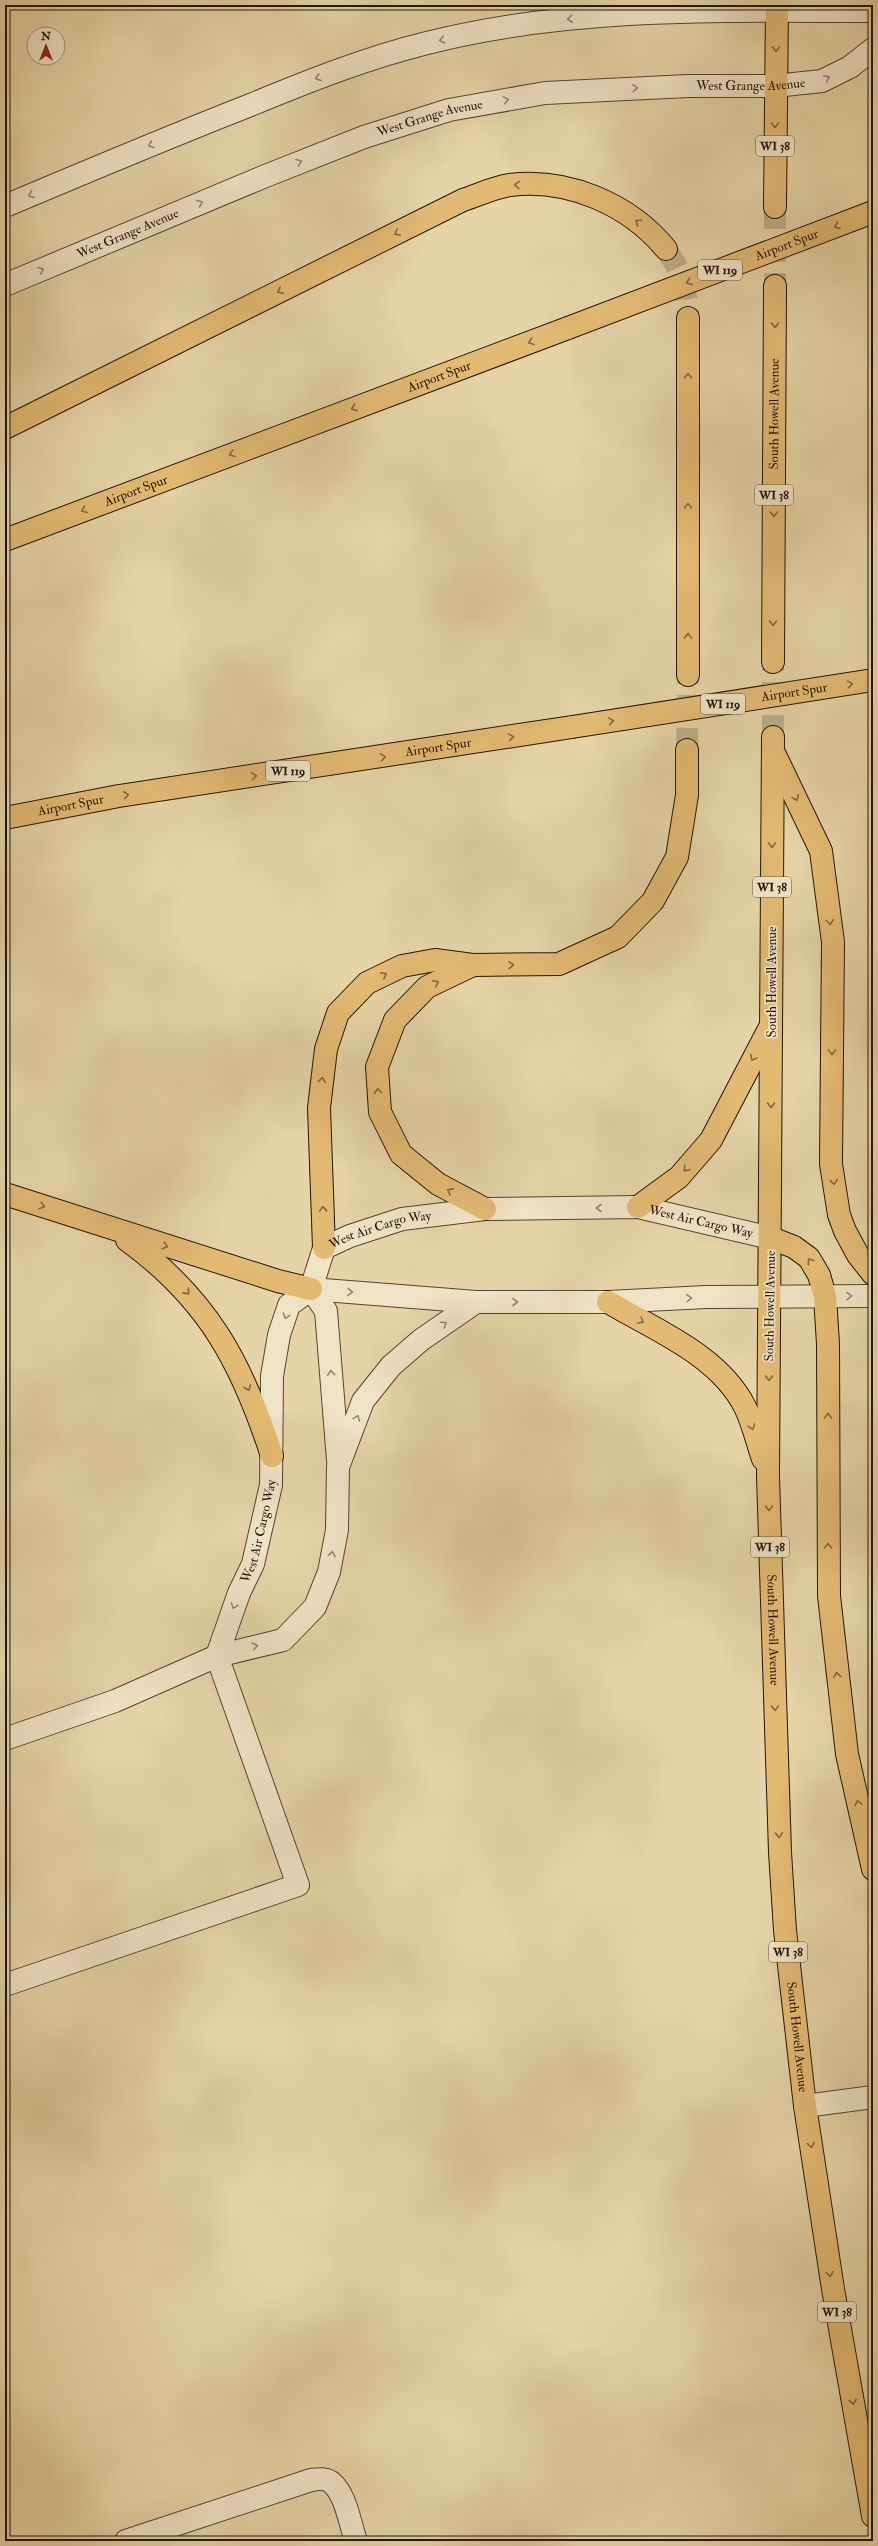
<svg xmlns="http://www.w3.org/2000/svg" width="878" height="2546" viewBox="0 0 878 2546" font-family="'IM FELL Double Pica',serif">
<rect width="100%" height="100%" fill="#e6d4a6"/>
<filter id="stains"><feTurbulence type="fractalNoise" baseFrequency=".005" numOctaves="4"/><feColorMatrix values="0 0 0 0 .2 0 0 0 0 .09 0 0 0 0 .02 0 0 0 .5 -.17"/></filter>
<radialGradient id="worn" r=".72"><stop offset=".6" stop-color="#630" stop-opacity="0"/><stop offset="1" stop-color="#630" stop-opacity=".3"/></radialGradient>
<g fill="none" stroke-linecap="round" stroke-linejoin="round">
<path stroke="#bfae87" stroke-width="22" stroke-dasharray="22 11" stroke-linecap="butt" d="M 775,207 L 775,286
M 773,737 L 773,662"/>
<path stroke="#bfae87" stroke-width="22" stroke-dasharray="22 11" stroke-linecap="butt" d="M 666,249 C 682,273 687,289 688,318
M 687,750 L 688,675"/>
<defs>
<g id="minor">
<path d="M 5,206 C 86,172 166,138 248,106 C 306,82 366,58 427,43 C 573,6 723,11 873,11"/>
<path id="s1" d="M 5,285 L 263,177 L 364,137 L 449,110 L 545,93 L 688,86 L 775,86 L 822,81 L 850,67 L 873,49"/>
<path d="M 311,1289 L 476,1302 L 608,1302 L 706,1297 L 873,1296"/>
<path d="M 311,1289 L 326,1311 L 338,1460"/>
<path id="s2" d="M 217,1656 L 239,1593 L 253,1564 L 271,1485 L 272,1376 L 279,1335 L 289,1305 L 311,1289 L 324,1248 L 350,1236 L 402,1219 L 485,1209 L 638,1207 L 771,1238"/>
<path d="M 5,1739 L 115,1701 L 217,1656 L 283,1640 L 315,1607 L 329,1572 L 337,1530 L 338,1467 L 363,1401 L 391,1366 L 421,1340 L 476,1302"/>
<path d="M 5,1985 L 298,1885 L 217,1656"/>
<path d="M 805,2106 L 873,2097"/>
<path d="M 126,2541 L 311,2480 C 318,2479 327,2478 332,2483 C 346,2495 350,2524 356,2541"/>
</g>
<g id="major">
<path d="M 775,207 L 777,5"/>
<path id="s3" d="M 773,662 L 775,286"/>
<path id="s4" d="M 773,737 L 768,1476 L 780,1852 L 785,1930 L 805,2106 L 833,2289 L 873,2516"/>
<path d="M 775,755 L 821,851 L 833,942 L 831,1164 L 839,1215 L 845,1231 L 858,1255 L 873,1274"/>
<path d="M 638,1207 L 679,1177 L 711,1140 L 770,1027"/>
<path d="M 771,1238 L 794,1247 L 809,1258 L 819,1275 L 825,1296 L 828,1344 L 829,1596 L 847,1754 L 873,1869"/>
<path d="M 608,1302 C 655,1330 719,1355 745,1407 C 753,1423 757,1442 763,1459"/>
</g>
<g id="highway">
<path d="M 688,318 L 688,675"/>
<path d="M 5,428 L 463,200 C 478,195 495,187 510,185 C 568,178 629,204 666,249"/>
<path id="s5" d="M 5,540 L 568,328"/>
<path id="s6" d="M 5,818 L 119,796 L 572,727"/>
<path d="M 473,965 L 427,987 L 395,1020 L 377,1067 L 380,1112 L 401,1154 L 438,1184 L 485,1209"/>
<path d="M 5,1194 L 278,1281 L 311,1289"/>
<path d="M 127,1240 C 208,1299 242,1363 272,1456"/>
<path d="M 324,1248 L 319,1108 L 326,1049 L 338,1013 L 367,983 L 402,966 L 435,960 L 473,965 L 559,964 L 618,937 L 653,901 L 677,857 L 687,795 L 687,750"/>
</g>
</defs>
<use href="#minor" stroke="#534432" stroke-width="24"/>
<use href="#major" stroke="#22140c" stroke-width="24"/>
<use href="#highway" stroke="#22140c" stroke-width="24"/>
<use href="#minor" stroke="#efe3c5" stroke-width="22"/>
<use href="#major" stroke="#e3ba73" stroke-width="22"/>
<use href="#highway" stroke="#e3ba73" stroke-width="22"/>
<defs>
<g id="highway-bridge">
<path id="s7" d="M 568,328 L 873,212"/>
<path id="s8" d="M 572,727 L 873,680"/>
</g>
</defs>
<use href="#highway-bridge" stroke="#22140c" stroke-width="24" stroke-linecap="butt"/>
<use href="#highway-bridge" stroke="#e3ba73" stroke-width="22"/>
</g>
<defs><path id="oneway-chevron" d="M-2-3.5L2.5 0L-2 3.5" fill="none" stroke-width="1.6" stroke-linecap="round" stroke-linejoin="round"/></defs>
<g stroke="#938672">
<use href="#oneway-chevron" transform="translate(570 19) rotate(173)"/>
<use href="#oneway-chevron" transform="translate(442 40) rotate(168)"/>
<use href="#oneway-chevron" transform="translate(318 78) rotate(160)"/>
<use href="#oneway-chevron" transform="translate(827 78) rotate(-26)"/>
<use href="#oneway-chevron" transform="translate(635 88) rotate(-3)"/>
<use href="#oneway-chevron" transform="translate(506 100) rotate(-10)"/>
<use href="#oneway-chevron" transform="translate(151 145) rotate(157)"/>
<use href="#oneway-chevron" transform="translate(299 162) rotate(-21)"/>
<use href="#oneway-chevron" transform="translate(31 195) rotate(157)"/>
<use href="#oneway-chevron" transform="translate(200 203) rotate(-23)"/>
<use href="#oneway-chevron" transform="translate(41 270) rotate(-23)"/>
<use href="#oneway-chevron" transform="translate(599 1208) rotate(180)"/>
<use href="#oneway-chevron" transform="translate(350 1292) rotate(4)"/>
<use href="#oneway-chevron" transform="translate(849 1296) rotate(-1)"/>
<use href="#oneway-chevron" transform="translate(689 1298) rotate(-3)"/>
<use href="#oneway-chevron" transform="translate(515 1302)"/>
<use href="#oneway-chevron" transform="translate(286 1316) rotate(109)"/>
<use href="#oneway-chevron" transform="translate(444 1324) rotate(-35)"/>
<use href="#oneway-chevron" transform="translate(331 1373) rotate(-94)"/>
<use href="#oneway-chevron" transform="translate(357 1418) rotate(-69)"/>
<use href="#oneway-chevron" transform="translate(332 1554) rotate(-79)"/>
<use href="#oneway-chevron" transform="translate(234 1606) rotate(109)"/>
<use href="#oneway-chevron" transform="translate(255 1646) rotate(-14)"/>
</g>
<g stroke="#826740">
<use href="#oneway-chevron" transform="translate(776 49) rotate(91)"/>
<use href="#oneway-chevron" transform="translate(775 125) rotate(90)"/>
<use href="#oneway-chevron" transform="translate(517 185) rotate(-179)"/>
<use href="#oneway-chevron" transform="translate(638 222) rotate(-144)"/>
<use href="#oneway-chevron" transform="translate(837 226) rotate(159)"/>
<use href="#oneway-chevron" transform="translate(397 233) rotate(154)"/>
<use href="#oneway-chevron" transform="translate(689 282) rotate(159)"/>
<use href="#oneway-chevron" transform="translate(280 291) rotate(154)"/>
<use href="#oneway-chevron" transform="translate(775 325) rotate(90)"/>
<use href="#oneway-chevron" transform="translate(531 342) rotate(160)"/>
<use href="#oneway-chevron" transform="translate(688 376) rotate(-90)"/>
<use href="#oneway-chevron" transform="translate(354 408) rotate(159)"/>
<use href="#oneway-chevron" transform="translate(232 454) rotate(159)"/>
<use href="#oneway-chevron" transform="translate(688 506) rotate(-90)"/>
<use href="#oneway-chevron" transform="translate(84 510) rotate(159)"/>
<use href="#oneway-chevron" transform="translate(774 514) rotate(90)"/>
<use href="#oneway-chevron" transform="translate(773 623) rotate(90)"/>
<use href="#oneway-chevron" transform="translate(688 636) rotate(-90)"/>
<use href="#oneway-chevron" transform="translate(850 684) rotate(-9)"/>
<use href="#oneway-chevron" transform="translate(611 721) rotate(-9)"/>
<use href="#oneway-chevron" transform="translate(511 737) rotate(-9)"/>
<use href="#oneway-chevron" transform="translate(383 757) rotate(-9)"/>
<use href="#oneway-chevron" transform="translate(254 776) rotate(-8)"/>
<use href="#oneway-chevron" transform="translate(126 795) rotate(-8)"/>
<use href="#oneway-chevron" transform="translate(796 798) rotate(65)"/>
<use href="#oneway-chevron" transform="translate(772 845) rotate(90)"/>
<use href="#oneway-chevron" transform="translate(830 922) rotate(83)"/>
<use href="#oneway-chevron" transform="translate(511 965) rotate(-1)"/>
<use href="#oneway-chevron" transform="translate(384 975) rotate(-26)"/>
<use href="#oneway-chevron" transform="translate(436 983) rotate(-26)"/>
<use href="#oneway-chevron" transform="translate(832 1052) rotate(90)"/>
<use href="#oneway-chevron" transform="translate(753 1058) rotate(118)"/>
<use href="#oneway-chevron" transform="translate(322 1080) rotate(-84)"/>
<use href="#oneway-chevron" transform="translate(378 1091) rotate(-94)"/>
<use href="#oneway-chevron" transform="translate(771 1105) rotate(90)"/>
<use href="#oneway-chevron" transform="translate(686 1169) rotate(131)"/>
<use href="#oneway-chevron" transform="translate(834 1182) rotate(81)"/>
<use href="#oneway-chevron" transform="translate(450 1191) rotate(-152)"/>
<use href="#oneway-chevron" transform="translate(42 1206) rotate(17)"/>
<use href="#oneway-chevron" transform="translate(323 1209) rotate(-92)"/>
<use href="#oneway-chevron" transform="translate(165 1246) rotate(17)"/>
<use href="#oneway-chevron" transform="translate(810 1261) rotate(-127)"/>
<use href="#oneway-chevron" transform="translate(187 1292) rotate(48)"/>
<use href="#oneway-chevron" transform="translate(641 1321) rotate(30)"/>
<use href="#oneway-chevron" transform="translate(769 1378) rotate(90)"/>
<use href="#oneway-chevron" transform="translate(248 1388) rotate(67)"/>
<use href="#oneway-chevron" transform="translate(828 1416) rotate(-90)"/>
<use href="#oneway-chevron" transform="translate(752 1427) rotate(71)"/>
<use href="#oneway-chevron" transform="translate(769 1508) rotate(89)"/>
<use href="#oneway-chevron" transform="translate(828 1546) rotate(-92)"/>
<use href="#oneway-chevron" transform="translate(837 1675) rotate(-97)"/>
<use href="#oneway-chevron" transform="translate(775 1708) rotate(88)"/>
<use href="#oneway-chevron" transform="translate(858 1803) rotate(-103)"/>
<use href="#oneway-chevron" transform="translate(779 1835) rotate(88)"/>
<use href="#oneway-chevron" transform="translate(811 2145) rotate(82)"/>
<use href="#oneway-chevron" transform="translate(830 2274) rotate(81)"/>
<use href="#oneway-chevron" transform="translate(853 2402) rotate(80)"/>
</g>
<g text-anchor="middle" dominant-baseline="central" stroke-width="3.5" stroke-linejoin="round" paint-order="stroke">
<g fill="#efe3c5" stroke="#605244" stroke-width="1">
<rect x="756" y="136" width="38" height="20" rx="3"/>
<rect x="698" y="260" width="44" height="20" rx="3"/>
<rect x="755" y="485" width="38" height="20" rx="3"/>
<rect x="701" y="694" width="44" height="20" rx="3"/>
<rect x="266" y="761" width="44" height="20" rx="3"/>
<rect x="753" y="877" width="38" height="20" rx="3"/>
<rect x="751" y="1537" width="38" height="20" rx="3"/>
<rect x="769" y="1942" width="38" height="20" rx="3"/>
<rect x="818" y="2302" width="38" height="20" rx="3"/>
</g>
<g font-size="12" font-weight="bold" fill="#22140c">
<text x="775" y="146">WI 38</text>
<text x="720" y="270">WI 119</text>
<text x="774" y="495">WI 38</text>
<text x="723" y="704">WI 119</text>
<text x="288" y="771">WI 119</text>
<text x="772" y="887">WI 38</text>
<text x="770" y="1547">WI 38</text>
<text x="788" y="1952">WI 38</text>
<text x="837" y="2312">WI 38</text>
</g>
<g font-size="13" fill="#22140c" stroke="#efe3c5">
<text stroke="none"><textPath href="#s1" startOffset="781">West Grange Avenue</textPath></text>
<text stroke="none"><textPath href="#s1" startOffset="457">West Grange Avenue</textPath></text>
<text stroke="none"><textPath href="#s1" startOffset="133">West Grange Avenue</textPath></text>
<text stroke="none"><textPath href="#s7" startOffset="234">Airport Spur</textPath></text>
<text stroke="none"><textPath href="#s5" startOffset="464">Airport Spur</textPath></text>
<text stroke="none"><textPath href="#s3" startOffset="248">South Howell Avenue</textPath></text>
<text stroke="none"><textPath href="#s5" startOffset="140">Airport Spur</textPath></text>
<text stroke="none"><textPath href="#s8" startOffset="225">Airport Spur</textPath></text>
<text stroke="none"><textPath href="#s6" startOffset="439">Airport Spur</textPath></text>
<text stroke="none"><textPath href="#s6" startOffset="67">Airport Spur</textPath></text>
<text transform="translate(772 982) rotate(-90)">South Howell Avenue</text>
<text stroke="none"><textPath href="#s2" startOffset="817">West Air Cargo Way</textPath></text>
<text stroke="none"><textPath href="#s2" startOffset="492">West Air Cargo Way</textPath></text>
<text transform="translate(770 1306) rotate(-89)">South Howell Avenue</text>
<text stroke="none"><textPath href="#s2" startOffset="132">West Air Cargo Way</textPath></text>
<text stroke="none"><textPath href="#s4" startOffset="893">South Howell Avenue</textPath></text>
<text stroke="none"><textPath href="#s4" startOffset="1301">South Howell Avenue</textPath></text>
</g>
</g>
<rect width="878" height="2546" fill="none" stroke="#e6d4a6" stroke-width="20"/>
<rect x="6" y="6" width="866" height="2534" fill="none" stroke="#22140c" stroke-width="2"/>
<rect x="10" y="10" width="858" height="2526" fill="none" stroke="#22140c"/>
<g transform="translate(46 46)"><circle r="19" fill="#efe3c5" stroke="#9d907b"/>
<path d="M0-3L7 15L0 10L-7 15Z" fill="#8f2418"/>
<text y="-6" font-size="11" font-weight="bold" text-anchor="middle" fill="#22140c">N</text>
</g>
<rect width="100%" height="100%" filter="url(#stains)"/>
<rect width="100%" height="100%" fill="url(#worn)"/>
</svg>
